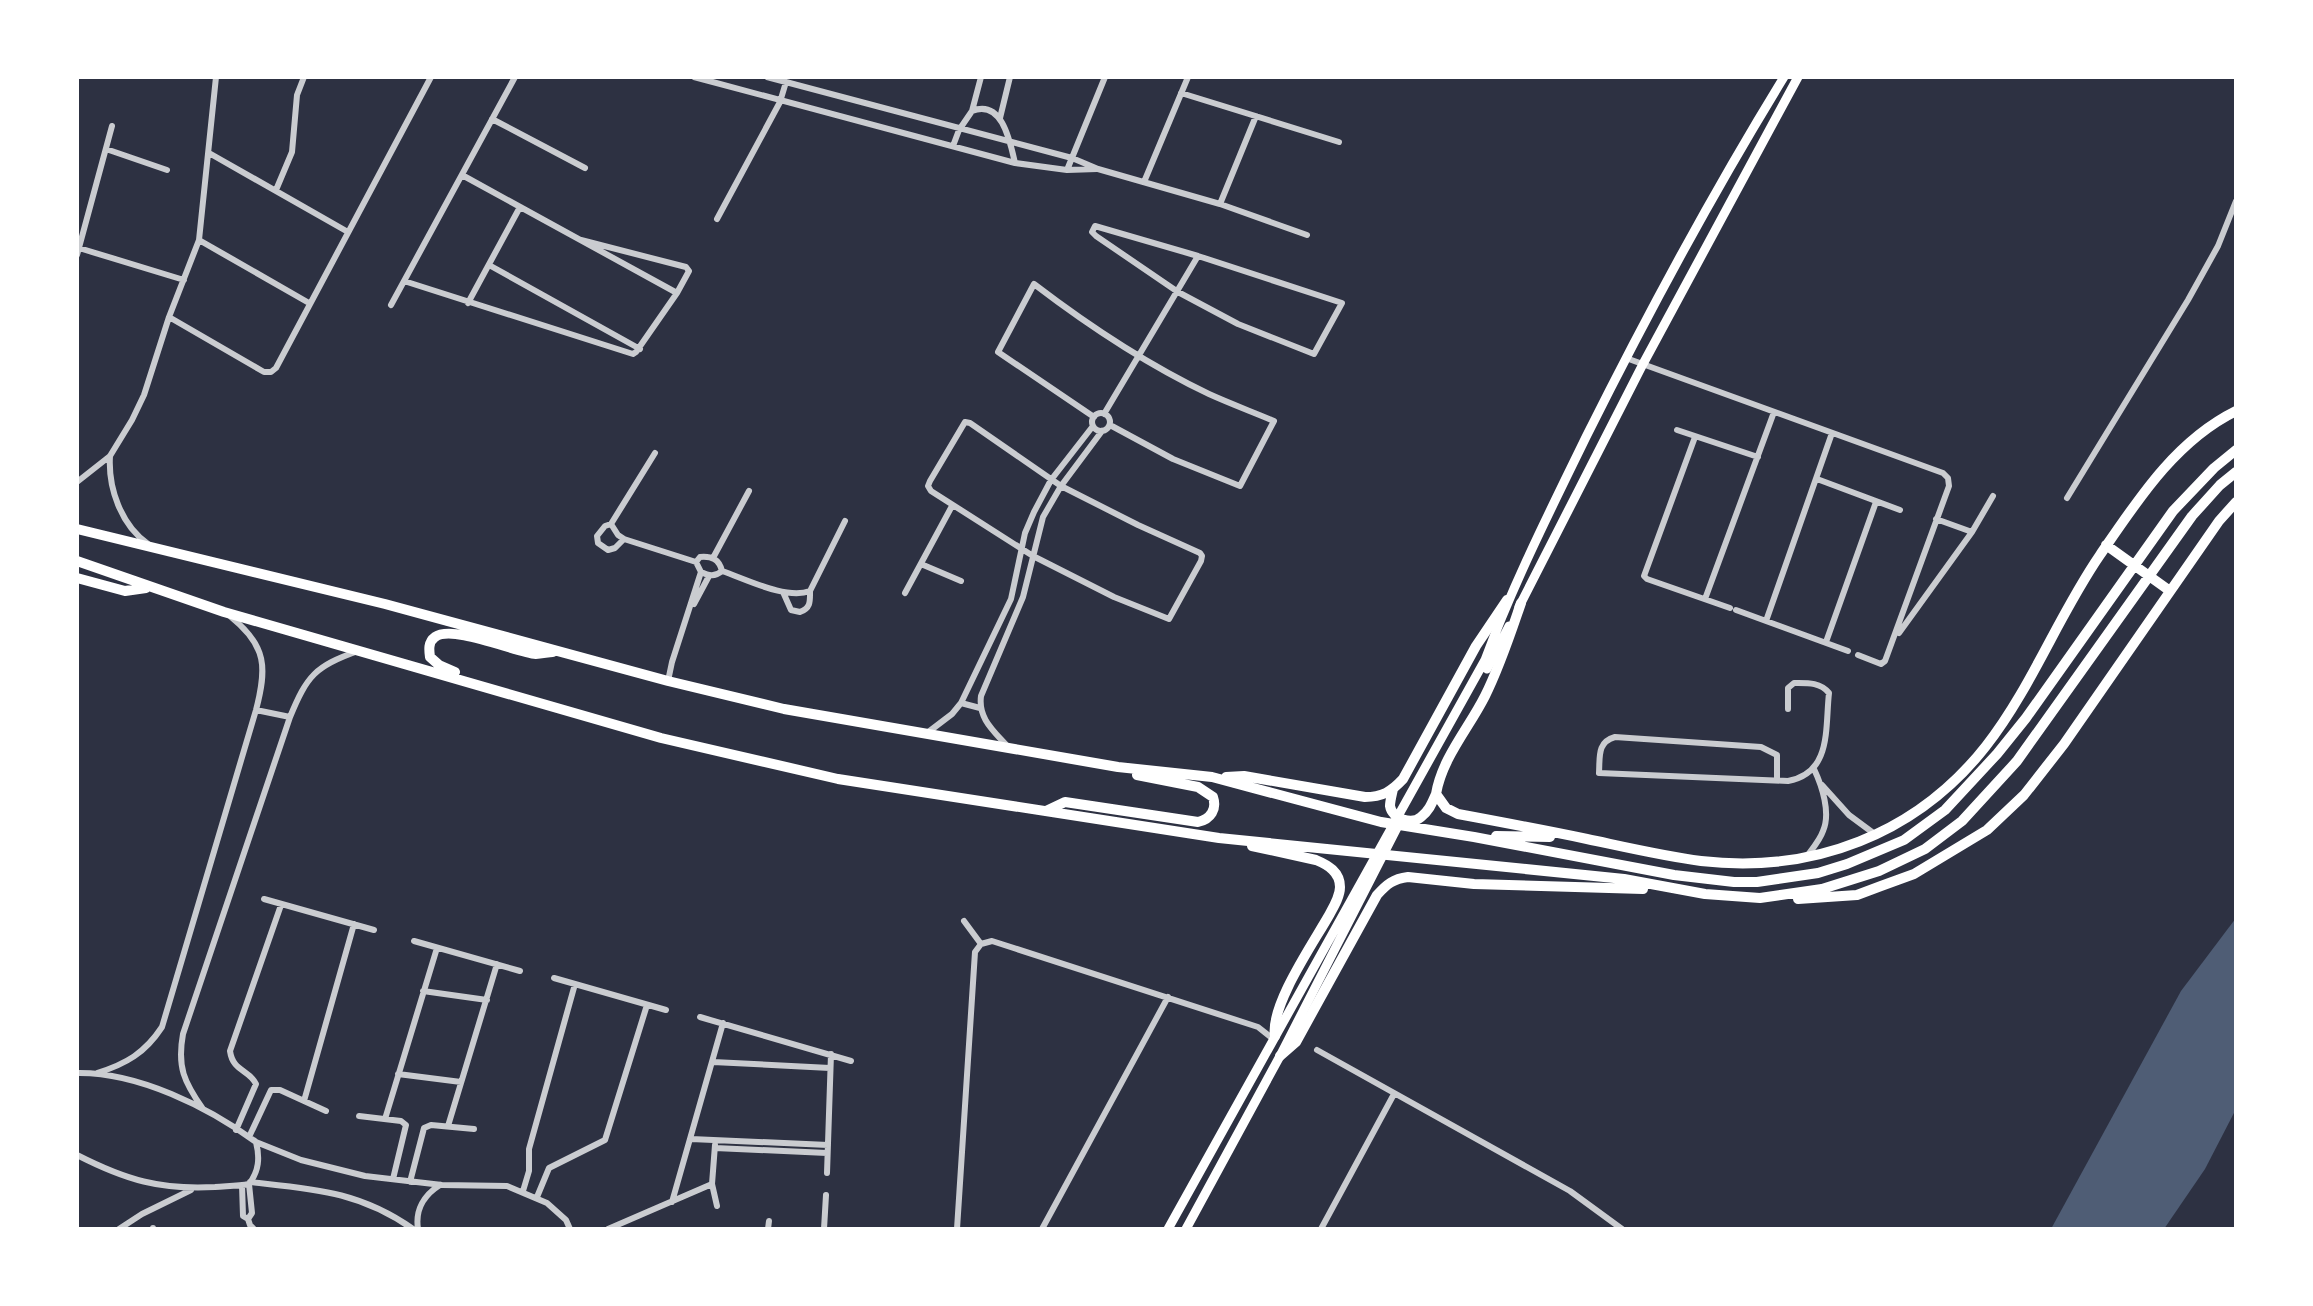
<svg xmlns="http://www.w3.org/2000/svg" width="2313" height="1306" viewBox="0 0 2313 1306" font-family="Lato,sans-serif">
<rect width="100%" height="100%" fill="#2d3142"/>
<path fill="#4f5d75" d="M 2236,918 L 2236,1109 L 2205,1169 L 2164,1229 L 2051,1229 L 2181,991 Z"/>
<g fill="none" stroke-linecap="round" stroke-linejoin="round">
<path stroke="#caccd0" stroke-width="6" d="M 694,77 L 1015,163 L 1067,170 L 1097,169
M 767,77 L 1072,158 L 1098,169 L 1220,204 L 1307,235
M 1181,93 L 1339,142
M 972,111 C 1002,99 1010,141 1015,163
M 1000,118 L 1010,77
M 492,119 L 585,168
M 953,146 L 959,130 L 972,111 L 981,77
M 106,149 L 167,170
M 209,153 L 348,232
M 1067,170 L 1105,77
M 462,175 L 677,293
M 1144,182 L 1188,77
M 276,190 L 292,152 L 297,95 L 304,77
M 1220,204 L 1256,116
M 717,219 L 780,102 L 786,82
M 1095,226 L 1198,256 L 1342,303 L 1314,354 L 1238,324 L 1178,292 L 1096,236 L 1092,232 Z
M 199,240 L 309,303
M 79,248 L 184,280
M 77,255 L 112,126
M 489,265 L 640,349
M 404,281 L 633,354 L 636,352 L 677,293 L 689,271 L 686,267 L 581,240
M 468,303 L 520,207
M 391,305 L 515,77
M 169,317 L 264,372 L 271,372 L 276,368 L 431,77
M 1626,358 L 1943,473 L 1948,478 L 1949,486 L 1885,661 L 1881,664 L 1858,655
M1092 422a9 9 0 1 1 18 0a9 9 0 1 1-18 0Z
M 1104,414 L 1198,256
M 1094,417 L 998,352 L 1034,284 C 1089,326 1146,364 1209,394 C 1231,404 1253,412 1274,421 L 1240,486 L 1173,459 L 1110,425
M 965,422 L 970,423 L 1061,486 L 1138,525 L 1200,553 L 1202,556 L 1201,561 L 1169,619 L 1114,597 L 1033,556 L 931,491 L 928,486 L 930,481 Z
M 1677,430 L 1758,457
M 1695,437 L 1644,576 L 1647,579 L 1730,608
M 110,456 C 108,488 121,525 148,544
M 1817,479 L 1900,510
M 77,482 L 110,456 L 132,420 L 144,395 L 169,317 L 199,240 L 216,77
M 2067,498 L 2188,300 L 2218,246 L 2236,201
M 1936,519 L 1972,532
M 611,524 L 618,535 L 624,539 L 696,562
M 624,539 L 615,548 L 608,550 L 598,543 L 597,536 L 605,526 L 611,524 L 655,453
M 713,558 L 749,491
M 921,564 L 961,581
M 722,571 C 746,579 786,600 810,591
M 783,592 L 791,610 L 800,612 C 811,608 810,601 810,591 L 845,521
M 905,593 L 952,506
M 1705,599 L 1774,412
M 694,604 L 709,576
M 1736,610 L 1848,651
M 1766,621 L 1832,433
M 1899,633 L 1972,532 L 1993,496
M 1826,642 L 1876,502
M 668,681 L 672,662 L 701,572 L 696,562 L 700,557 C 712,556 719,559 722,571 C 715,577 709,576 701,572
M 961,703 L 980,708
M 256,710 L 290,717
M 927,733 L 952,714 L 961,703 L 1011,599 L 1025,533 L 1034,512 L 1051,480 L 1093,426
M 1008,747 C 994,731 978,719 981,696 L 1023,597 L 1043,517 L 1061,486 L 1102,431
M 1777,780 L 1777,755 L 1761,747 L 1615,737 C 1597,742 1600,757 1599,773 L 1788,781 C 1832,773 1825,728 1829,693 C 1820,682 1807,683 1794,683 L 1788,688 L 1788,709
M 1822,785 L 1849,815 L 1876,835
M 1807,856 C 1813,848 1820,840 1823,831 C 1831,813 1822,786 1814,769
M 264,899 L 374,930
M 964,921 L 981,944
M 414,941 L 520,971
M 981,944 L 992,941 L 1258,1027 L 1273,1039
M 554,978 L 666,1010
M 423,991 L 487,1000
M 700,1017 L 851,1061
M 1317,1050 L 1570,1191 L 1622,1229
M 713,1062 L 830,1068
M 77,1073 C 138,1072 208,1107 256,1142 C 260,1158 259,1171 249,1184 C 238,1186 227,1186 215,1187 C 160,1190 126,1180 77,1155
M 97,1073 C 126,1064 145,1053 162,1027 L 256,710 C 267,668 267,646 231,617
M 398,1074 L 461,1082
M 304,1101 L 354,924
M 203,1109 C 184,1082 177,1067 183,1034 L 290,717 C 307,676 315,666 358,651
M 359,1116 L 401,1121 L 406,1125 L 393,1179
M 385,1119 L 437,948
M 448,1126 L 497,964
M 236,1130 L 256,1084 C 249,1069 233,1072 230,1051 L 281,905
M 249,1137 L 271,1090 L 280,1090 L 326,1111
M 691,1139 L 828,1145
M 256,1142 L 301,1160 L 365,1176 L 442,1185 L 507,1186 L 547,1203 L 566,1220 L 570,1229
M 715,1145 L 712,1184 L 717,1206
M 715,1148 L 827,1153
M 827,1173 L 831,1054
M 250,1182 C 313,1189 359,1191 413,1229
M 410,1182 L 424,1128 L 431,1125 L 474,1129
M 242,1185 L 243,1216 L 248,1219 L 250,1225 L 254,1229
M 523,1191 L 529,1171 L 529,1149 L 575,984
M 537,1197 L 549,1168 L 605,1140 L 647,1005
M 672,1202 L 723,1023
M 248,1219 L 252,1213 L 249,1184
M 153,1228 L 153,1229
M 119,1229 L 142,1214 L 191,1190
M 418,1229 C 415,1210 424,1195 440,1185
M 608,1229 L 712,1184
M 768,1229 L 769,1221
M 824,1229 L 826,1195
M 957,1229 L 975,952 L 981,944
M 1042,1229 L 1168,997
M 1321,1229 L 1394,1094"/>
<path stroke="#fff" stroke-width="9" d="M 1519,607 L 1643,364 L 1798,77
M 1487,669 L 1509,626
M 1168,1229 L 1485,660 C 1514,582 1550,511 1586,437 C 1647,315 1712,194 1784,77
M 1186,1229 L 1280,1056 L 1400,822"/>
<path stroke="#fff" stroke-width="10" d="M 77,529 L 385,604 L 668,681 L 784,709 L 1118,767 L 1212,777 L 1381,822 L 1474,837 L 1674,875 L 1734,882 L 1757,882 L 1818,873 L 1847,864 L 1904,840 L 1945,810 L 1997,754 L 2026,718 L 2173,511 L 2214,468 L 2236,450
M 2106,545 L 2170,591
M 77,561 L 224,612 L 661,738 L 838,779 L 1219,838 L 1624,879 L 1705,894 L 1760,898 L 1822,889 L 1879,871 L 1925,849 L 1962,821 L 2017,761 L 2192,516 L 2220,485 L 2236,472
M 77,578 L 125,591 L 146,588
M 1521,603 C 1510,635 1500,666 1485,696 C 1469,728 1442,758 1436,794 L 1446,808 L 1458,814 C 1501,822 1544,830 1587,839 C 1625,847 1663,856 1701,861 C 1813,874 1917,834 1986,746 C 2032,687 2058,616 2100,555 C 2137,501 2175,441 2236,411
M 455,672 L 439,665 L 430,657 C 429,650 428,642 435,637 C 452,624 515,652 536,654 C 542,654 548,652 553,652
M 1226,777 L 1244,776 L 1365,797 C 1382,797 1391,792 1403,779 L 1476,646 L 1507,600
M 1393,789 C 1392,794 1390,801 1390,806 C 1392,819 1412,825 1421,817 C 1429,811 1432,803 1436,794
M 1046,811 L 1065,802 L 1198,822 C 1211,819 1217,809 1213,797 L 1198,787 L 1137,775
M 1496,836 L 1550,837
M 1252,846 L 1316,860 C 1328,865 1340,872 1340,887 C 1340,897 1333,908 1328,917 C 1312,945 1270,1006 1275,1036
M 1798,899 L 1857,895 L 1881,886 L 1914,874 L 1987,830 L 2024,795 L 2064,744 L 2219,521 L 2236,502
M 1280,1056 L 1296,1042 L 1377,895 C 1387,884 1393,879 1408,877 L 1474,884 L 1643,889"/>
</g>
<rect width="2313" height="1306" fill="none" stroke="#ffffff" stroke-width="158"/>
</svg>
